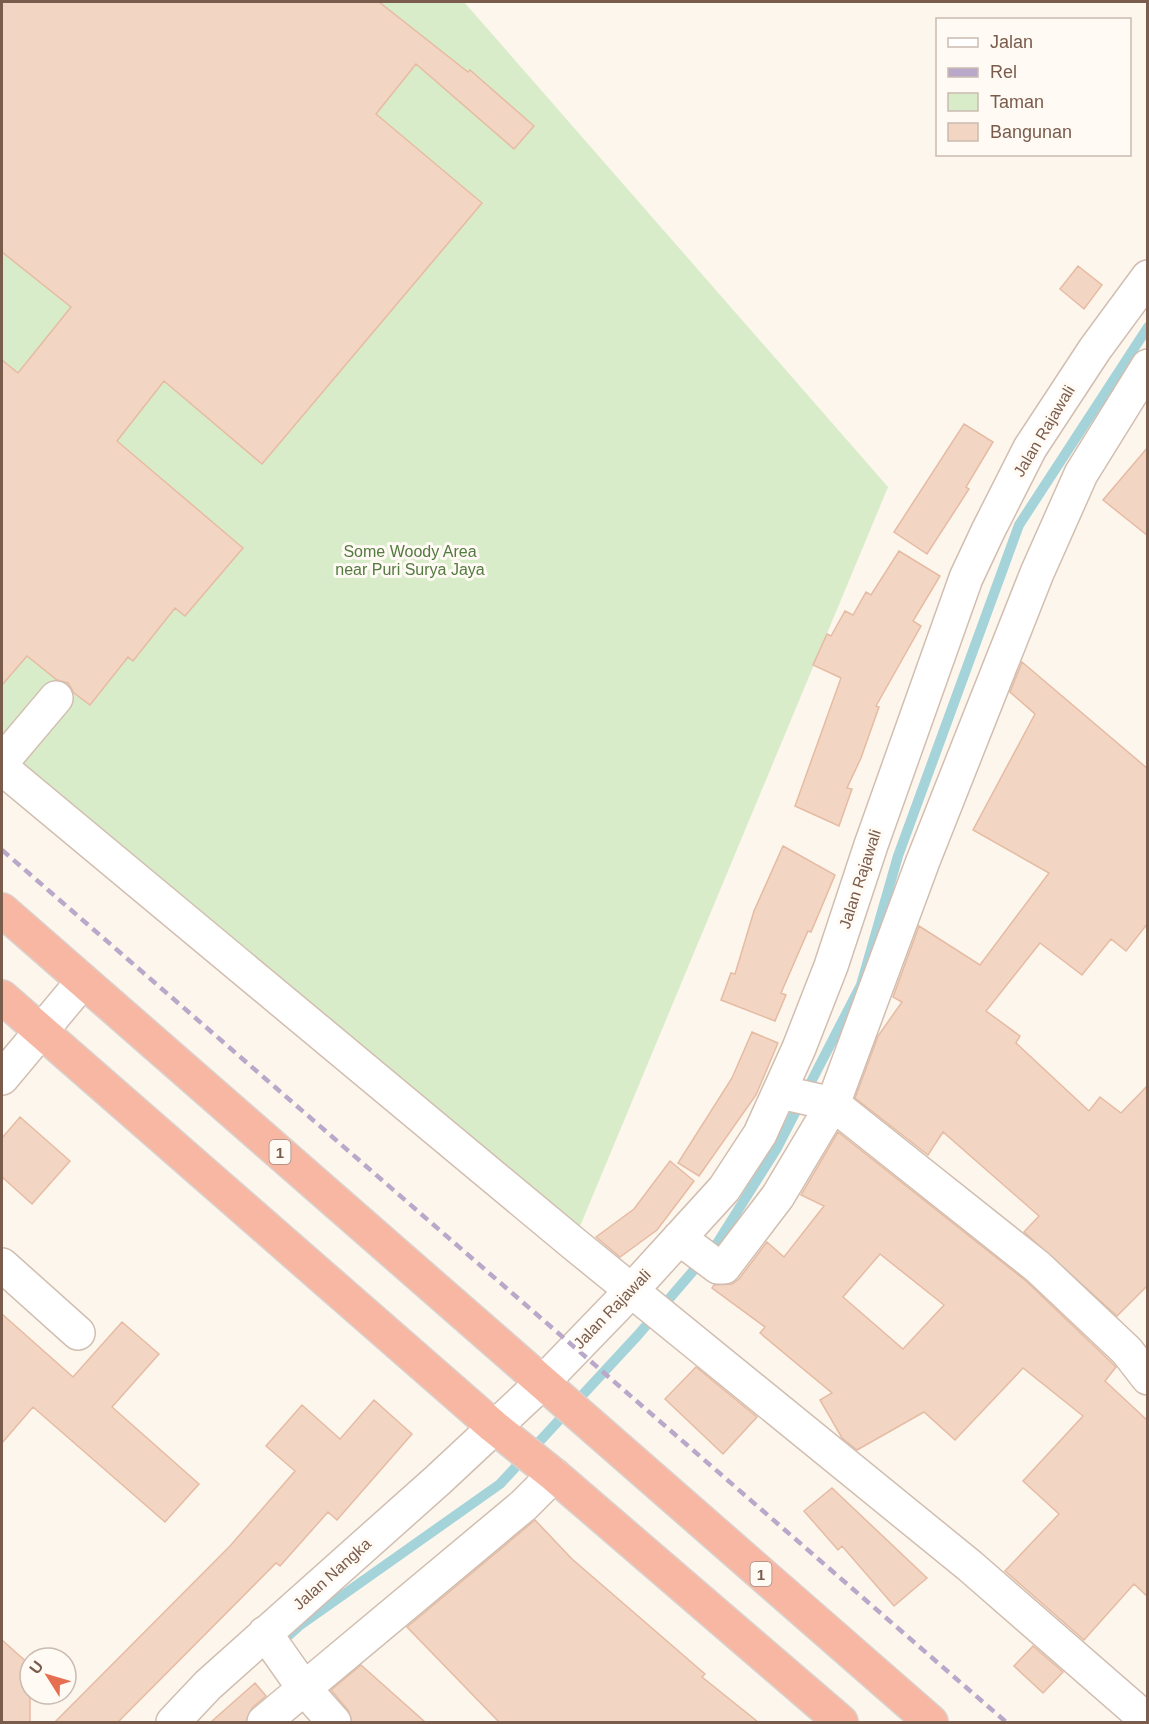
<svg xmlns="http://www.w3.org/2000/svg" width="1149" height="1724" viewBox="0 0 1149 1724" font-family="Helvetica,sans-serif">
<rect width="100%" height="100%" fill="#fdf6ec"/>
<path fill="#d8ecc9" d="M 2,2 L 464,2 L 888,487 L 573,1243 L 2,746 Z"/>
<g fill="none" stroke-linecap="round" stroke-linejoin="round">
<path stroke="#a5d3da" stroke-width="10" d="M 277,1646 L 299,1626 L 500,1484 L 638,1335 L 718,1242 L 777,1148 L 861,985 L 898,856 L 1019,525 L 1148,327"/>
</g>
<path fill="#f3d5c3" stroke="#e6bba3" stroke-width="1.5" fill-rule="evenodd" d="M 2,2 L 379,2 L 468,72 L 470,70 L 534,126 L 514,149 L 416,64 L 376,114 L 482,203 L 262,464 L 164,381 L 117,441 L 243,548 L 185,616 L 175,608 L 133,661 L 128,657 L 90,705 L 74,693 L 68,683 L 57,680 L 27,656 L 2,685 L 2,360 L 18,373 L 71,307 L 2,252 Z
M 1078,266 L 1102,285 L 1084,309 L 1060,289 Z
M 964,424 L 993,442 L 966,487 L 969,489 L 927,554 L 894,532 Z
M 1148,447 L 1148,536 L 1103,500 Z
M 899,551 L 940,576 L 913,621 L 921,626 L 876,706 L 879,707 L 861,758 L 847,788 L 852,789 L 839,826 L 795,806 L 841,678 L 813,665 L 827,634 L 831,636 L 845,611 L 853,615 L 866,592 L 871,595 Z
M 1022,662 L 1148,769 L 1148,923 L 1126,951 L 1111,939 L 1082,975 L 1040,943 L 986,1011 L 1020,1036 L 1016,1043 L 1089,1111 L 1100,1097 L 1121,1113 L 1148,1085 L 1148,1285 L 1117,1316 L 1024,1232 L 1039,1216 L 943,1132 L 928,1155 L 855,1098 L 878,1036 L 902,1002 L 893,997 L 919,926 L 980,965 L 1049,873 L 973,830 L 1035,714 L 1010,692 Z
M 783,846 L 835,875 L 811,932 L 808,931 L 781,993 L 786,995 L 775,1021 L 721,1000 L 731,973 L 735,974 L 754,911 Z
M 752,1032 L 778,1043 L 756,1095 L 699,1176 L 678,1163 L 732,1078 Z
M 20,1117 L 70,1161 L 32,1204 L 2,1177 L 2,1138 Z
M 838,1132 L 1026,1281 L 1113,1364 L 1116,1367 L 1105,1381 L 1148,1421 L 1148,1597 L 1134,1584 L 1084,1640 L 1005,1571 L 1059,1514 L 1023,1481 L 1083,1416 L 1023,1368 L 955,1440 L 924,1412 L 857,1450 L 842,1438 L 820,1400 L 832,1393 L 760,1333 L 765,1327 L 712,1288 L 714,1285 L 732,1284 L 739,1279 L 767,1242 L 784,1257 L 824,1206 L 801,1195 ZM 880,1254 L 944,1305 L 903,1349 L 843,1297 Z
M 670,1161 L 694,1181 L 657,1230 L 620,1257 L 596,1237 L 634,1209 Z
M 2,1314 L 73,1377 L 122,1322 L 159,1354 L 112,1407 L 199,1484 L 165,1522 L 33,1407 L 2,1443 Z
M 696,1367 L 757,1417 L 723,1454 L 665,1399 Z
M 374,1400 L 412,1434 L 337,1520 L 328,1512 L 280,1566 L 276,1563 L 118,1722 L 55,1722 L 230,1546 L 295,1471 L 266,1446 L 302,1405 L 340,1439 Z
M 832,1488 L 927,1578 L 894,1606 L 842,1546 L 838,1550 L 804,1511 Z
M 535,1520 L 572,1559 L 705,1674 L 702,1677 L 758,1722 L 499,1722 L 407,1627 Z
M 2,1640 L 30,1665 L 30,1722 L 2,1722 Z
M 1033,1646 L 1063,1672 L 1043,1693 L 1014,1666 Z
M 361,1665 L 425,1722 L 352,1722 L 348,1710 L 331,1690 Z
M 255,1683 L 266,1696 L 252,1708 L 246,1722 L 211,1722 Z"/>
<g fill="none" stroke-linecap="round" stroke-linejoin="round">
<defs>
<path id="minor" d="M 2,762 L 56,698
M 2,768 L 573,1243 L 970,1566 L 1148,1721
M 2,1078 L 83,981
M 780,1092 L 833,1104 L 1038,1267 L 1127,1351 L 1148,1378
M 679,1238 L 718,1267 L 724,1267 L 778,1196 L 833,1104 L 923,861 L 1037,573 L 1081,474 L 1148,366
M 2,1265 L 78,1333
M 265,1633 L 303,1687 L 334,1722
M 173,1722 L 208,1685 L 438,1480 L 543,1382 L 631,1291 L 724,1189 L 760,1134 L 799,1048 L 831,966 L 871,845 L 966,578 L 988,531 L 1030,448 L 1095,349 L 1148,277
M 264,1722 L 524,1505 L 554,1475"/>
<path id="highway" d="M 2,910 L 931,1722
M 2,997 L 493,1426 L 554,1475 L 841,1722"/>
</defs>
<use href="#minor" stroke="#d1beb0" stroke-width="36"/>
<use href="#highway" stroke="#dad1cd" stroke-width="36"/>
<use href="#minor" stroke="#fff" stroke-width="33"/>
<use href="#highway" stroke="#f7b7a3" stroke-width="33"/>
<path stroke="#b9a8c9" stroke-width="4.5" stroke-dasharray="9 6" stroke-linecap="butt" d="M 2,850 L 1006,1722"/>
</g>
<g text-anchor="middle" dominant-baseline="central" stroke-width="6" stroke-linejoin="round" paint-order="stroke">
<g fill="#fffaf3" stroke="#a28b7f" stroke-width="1.5">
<rect x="269.5" y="1140" width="21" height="24" rx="4.5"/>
<rect x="750.5" y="1562" width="21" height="24" rx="4.5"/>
</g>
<g font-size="15" font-weight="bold" fill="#7a5c4d">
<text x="280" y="1152">1</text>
<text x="761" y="1574">1</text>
</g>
<g font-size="16" fill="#7a5c4d" stroke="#fffaf3">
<text transform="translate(1044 431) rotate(-59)">Jalan Rajawali</text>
<text transform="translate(860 879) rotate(-72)">Jalan Rajawali</text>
<text transform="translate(612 1309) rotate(-46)">Jalan Rajawali</text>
<text transform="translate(332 1574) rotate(-42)">Jalan Nangka</text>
</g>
<g font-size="16" fill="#537a41" stroke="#fffaf3">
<text x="410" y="551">Some Woody Area<tspan x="410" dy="18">near Puri Surya Jaya</tspan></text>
</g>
</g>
<rect width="1149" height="1724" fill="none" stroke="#7a5c4d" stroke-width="6"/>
<rect x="936" y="18" width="195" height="138" fill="#fffaf3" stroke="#cabbb1" stroke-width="1.5"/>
<rect x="948" y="38" width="30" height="9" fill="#ffffff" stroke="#cabbb1" stroke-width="1.5"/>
<text x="990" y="48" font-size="18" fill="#7a5c4d">Jalan</text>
<rect x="948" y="68" width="30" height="9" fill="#b9a8c9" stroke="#cabbb1" stroke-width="1.5"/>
<text x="990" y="78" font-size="18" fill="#7a5c4d">Rel</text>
<rect x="948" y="93" width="30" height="18" fill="#d8ecc9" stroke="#cabbb1" stroke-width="1.5"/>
<text x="990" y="108" font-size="18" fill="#7a5c4d">Taman</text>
<rect x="948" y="123" width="30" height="18" fill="#f3d5c3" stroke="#cabbb1" stroke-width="1.5"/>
<text x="990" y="138" font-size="18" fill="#7a5c4d">Bangunan</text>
<g transform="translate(48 1676) rotate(307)"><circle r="28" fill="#fffaf3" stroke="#cabbb1" stroke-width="1.5"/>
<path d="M0-4.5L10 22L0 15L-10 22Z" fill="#e76f51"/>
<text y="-9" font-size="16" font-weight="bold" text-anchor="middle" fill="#7a5c4d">U</text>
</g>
</svg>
